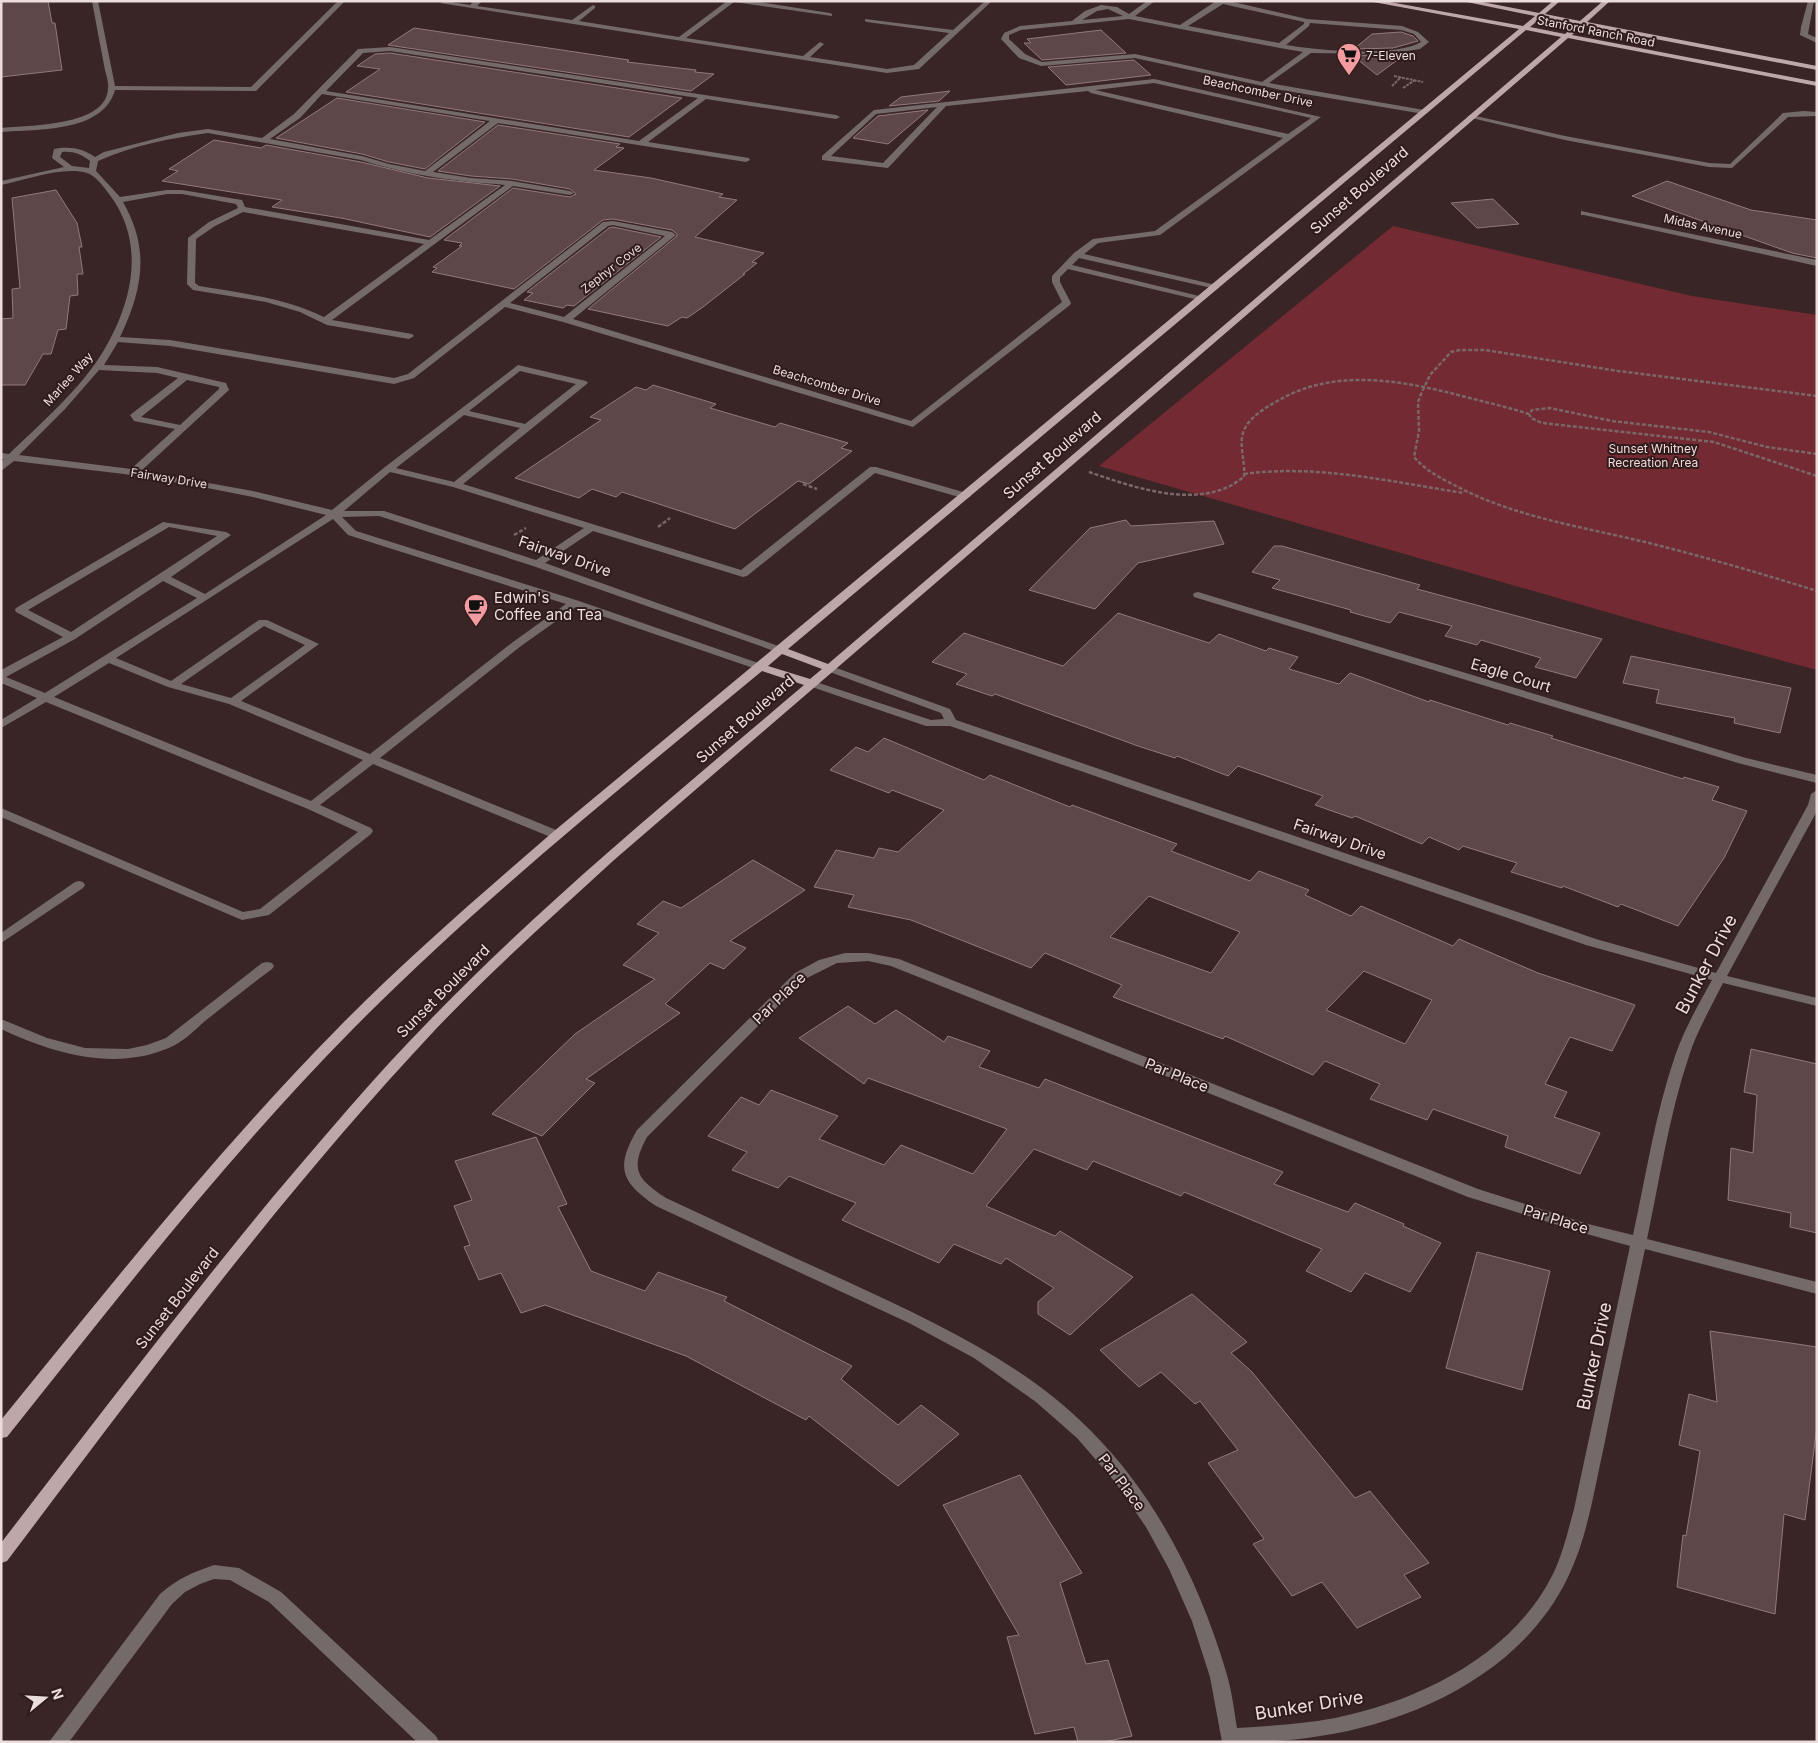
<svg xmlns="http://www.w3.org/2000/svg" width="1818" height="1743" viewBox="0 0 1818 1743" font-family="Inter,sans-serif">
<rect width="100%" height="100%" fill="#3a2526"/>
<path fill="#742a32" d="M 1393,226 L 1692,296 L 1817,315 L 1817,670 L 1655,626 L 1099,466 Z"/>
<path fill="#5e4748" stroke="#93797a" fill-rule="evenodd" d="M 1,1 L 48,1 L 52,23 L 55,23 L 62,70 L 1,77 Z
M 414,28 L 629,60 L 627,62 L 696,70 L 695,72 L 714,74 L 691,91 L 388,45 Z
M 1101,30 L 1126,53 L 1042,60 L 1024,43 L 1031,43 L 1027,39 Z
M 1401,32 L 1413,36 L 1418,41 L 1393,48 L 1354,49 L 1372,34 Z
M 390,53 L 682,98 L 629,137 L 346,92 L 380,69 L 357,66 L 375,54 Z
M 1407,53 L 1377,75 L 1352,55 L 1387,56 Z
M 1134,60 L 1151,75 L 1066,85 L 1048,67 Z
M 950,91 L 939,101 L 889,106 L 901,97 Z
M 337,98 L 485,122 L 425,169 L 389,162 L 362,154 L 276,138 Z
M 928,110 L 888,144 L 853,138 L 878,116 Z
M 498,125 L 620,144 L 616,147 L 624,148 L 594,170 L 651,178 L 723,194 L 719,197 L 737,200 L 695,237 L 764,253 L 752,262 L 757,263 L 743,274 L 745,274 L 703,307 L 687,318 L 682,317 L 668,326 L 588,309 L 677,236 L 677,234 L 672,230 L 613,219 L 603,220 L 514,289 L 432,272 L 437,268 L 433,267 L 462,246 L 459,246 L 462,243 L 444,240 L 513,188 L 570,197 L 576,194 L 570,189 L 512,179 L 471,176 L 438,171 Z
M 214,140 L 261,148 L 266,145 L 361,162 L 428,178 L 500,186 L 430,237 L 341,218 L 272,207 L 282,200 L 162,181 L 178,171 L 169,169 Z
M 1667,181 L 1751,210 L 1817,220 L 1817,258 L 1792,253 L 1632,196 Z
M 56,190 L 77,223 L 82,247 L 79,247 L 83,274 L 77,274 L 78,295 L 70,296 L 66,329 L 58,330 L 51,354 L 43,354 L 25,385 L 1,385 L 1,319 L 13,318 L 12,289 L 20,288 L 12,198 Z
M 1493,199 L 1519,224 L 1477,228 L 1451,203 Z
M 613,227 L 661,237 L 574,306 L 567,305 L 563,308 L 524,300 L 533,293 L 527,292 L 609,228 Z
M 653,385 L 716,404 L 710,408 L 775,427 L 780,423 L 848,443 L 841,448 L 852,451 L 809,484 L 798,481 L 735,529 L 622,492 L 616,497 L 592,489 L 579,498 L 515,478 L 601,420 L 590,417 L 636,387 L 646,390 Z
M 1126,520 L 1131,526 L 1214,521 L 1224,544 L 1138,563 L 1095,609 L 1029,590 L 1090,528 Z
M 1274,546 L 1282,546 L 1342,563 L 1420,585 L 1417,589 L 1602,639 L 1576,678 L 1535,667 L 1541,658 L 1481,640 L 1477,645 L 1445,636 L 1452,626 L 1399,612 L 1390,623 L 1350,612 L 1351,610 L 1272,588 L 1280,580 L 1252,572 Z
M 1118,613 L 1209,643 L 1219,634 L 1266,651 L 1269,648 L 1298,657 L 1289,669 L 1339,684 L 1350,673 L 1429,702 L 1430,700 L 1508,725 L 1510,723 L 1553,736 L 1551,738 L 1683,779 L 1684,777 L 1719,787 L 1712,800 L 1747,811 L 1724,858 L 1678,926 L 1621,904 L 1618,907 L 1563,886 L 1562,888 L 1511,872 L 1517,863 L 1463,846 L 1459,850 L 1429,837 L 1422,844 L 1355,816 L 1352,818 L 1315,805 L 1323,796 L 1238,766 L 1228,776 L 1177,756 L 1175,758 L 1138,746 L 995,694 L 992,696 L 956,684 L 967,674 L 932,662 L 964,633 L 1063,666 Z
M 1631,656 L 1791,688 L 1780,733 L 1734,723 L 1735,718 L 1656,703 L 1659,690 L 1623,683 Z
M 884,738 L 984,780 L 990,775 L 1070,807 L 1072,805 L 1177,844 L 1171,851 L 1250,881 L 1259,871 L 1309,890 L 1305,895 L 1351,916 L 1361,906 L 1453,946 L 1459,939 L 1538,973 L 1635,1005 L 1612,1051 L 1570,1037 L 1545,1084 L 1567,1092 L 1554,1117 L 1600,1133 L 1580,1174 L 1505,1147 L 1508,1136 L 1433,1109 L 1427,1120 L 1370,1099 L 1380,1084 L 1325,1061 L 1313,1075 L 1225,1036 L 1223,1039 L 1113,997 L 1122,985 L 1045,953 L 1031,968 L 911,920 L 848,907 L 854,895 L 814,887 L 836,850 L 874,858 L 879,848 L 898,852 L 944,810 L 892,790 L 889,793 L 830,770 L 856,747 L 868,752 ZM 1149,896 L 1240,932 L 1211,973 L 1110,937 ZM 1364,971 L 1432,1000 L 1405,1044 L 1326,1010 Z
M 753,860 L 805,890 L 730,941 L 746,948 L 724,969 L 710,963 L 665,1004 L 680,1013 L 586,1079 L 595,1083 L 542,1136 L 492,1114 L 575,1034 L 655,979 L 623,965 L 659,933 L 637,924 L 663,901 L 681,908 Z
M 848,1006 L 875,1024 L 896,1010 L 944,1042 L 948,1036 L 990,1051 L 979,1067 L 1039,1088 L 1045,1079 L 1283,1172 L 1274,1184 L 1348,1212 L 1355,1203 L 1404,1224 L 1403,1226 L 1441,1243 L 1410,1292 L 1365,1273 L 1351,1292 L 1306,1271 L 1322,1249 L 1184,1192 L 1181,1196 L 1093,1161 L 1087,1170 L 1034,1149 L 986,1206 L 1055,1236 L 1060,1231 L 1133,1277 L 1070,1335 L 1038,1314 L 1038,1302 L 1054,1288 L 1006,1258 L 1001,1264 L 954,1244 L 939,1263 L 842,1220 L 856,1203 L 789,1176 L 778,1188 L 732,1170 L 747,1152 L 708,1136 L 741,1097 L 759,1105 L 771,1090 L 838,1116 L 819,1139 L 884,1165 L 901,1145 L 973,1174 L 1007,1129 L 868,1078 L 864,1084 L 799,1038 Z
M 1751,1049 L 1817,1064 L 1817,1233 L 1790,1227 L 1791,1213 L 1728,1200 L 1731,1148 L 1753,1153 L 1757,1095 L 1744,1092 Z
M 536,1137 L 567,1204 L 558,1207 L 591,1271 L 645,1291 L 658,1272 L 727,1297 L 724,1301 L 852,1366 L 841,1379 L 898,1425 L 921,1405 L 959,1434 L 898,1486 L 809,1416 L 806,1420 L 686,1356 L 545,1305 L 521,1313 L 501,1273 L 479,1280 L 464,1247 L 470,1245 L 454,1206 L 472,1200 L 455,1161 Z
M 1477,1252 L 1550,1271 L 1522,1390 L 1446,1368 Z
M 1192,1294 L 1247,1342 L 1231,1353 L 1252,1372 L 1355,1498 L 1370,1491 L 1429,1563 L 1404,1575 L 1421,1597 L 1357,1628 L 1322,1582 L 1292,1596 L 1253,1544 L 1264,1539 L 1208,1463 L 1238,1450 L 1200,1401 L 1195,1404 L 1161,1372 L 1139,1387 L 1100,1350 Z
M 1710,1331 L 1817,1347 L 1817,1426 L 1805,1520 L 1784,1514 L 1775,1614 L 1677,1587 L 1683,1535 L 1686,1536 L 1700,1451 L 1679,1445 L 1689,1394 L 1717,1402 Z
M 1020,1475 L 1082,1573 L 1060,1583 L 1086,1664 L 1108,1660 L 1132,1736 L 1104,1742 L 1078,1742 L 1074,1727 L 1035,1734 L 1007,1637 L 1019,1635 L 943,1505 Z"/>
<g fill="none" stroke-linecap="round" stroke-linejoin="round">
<path stroke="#7a6768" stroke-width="2" stroke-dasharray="3 1" stroke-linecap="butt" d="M 1394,76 L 1423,82
M 1392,86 L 1401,77
M 1403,88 L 1415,80"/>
<path stroke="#7a6768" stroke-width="2.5" stroke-dasharray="4 2" stroke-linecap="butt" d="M 1817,396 L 1618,371 L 1485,350 L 1460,350 L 1451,352 L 1430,375 L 1421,394 L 1418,402 L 1419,431 L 1414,457 C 1425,470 1439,477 1454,485 C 1516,518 1585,527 1653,544 C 1708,558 1763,574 1817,591
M 1817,454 L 1767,447 L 1709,432 L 1612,421 L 1550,408 L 1532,410 L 1529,414 L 1531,418 L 1542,423 L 1714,442 L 1817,476
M 1089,472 C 1130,486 1185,506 1228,487 C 1233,485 1239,480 1244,477 C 1246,461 1237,443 1245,428 C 1251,417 1263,409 1274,403 C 1332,367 1400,380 1462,396 C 1485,402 1507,407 1529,414
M 1244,474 C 1317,464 1392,482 1464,493
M 803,484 L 817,489
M 658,527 L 670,518
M 514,535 L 526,528"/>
<path fill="#756a6a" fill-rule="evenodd" d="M 92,1 L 98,1 L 115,86 L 251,87 L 338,1 L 345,1 L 256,91 L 115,90 C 103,133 37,129 1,132 L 1,128 C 28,125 107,127 108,88 C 109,81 105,72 104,65 C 100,44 96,23 92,1 Z
M 445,1 L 470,5 L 474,1 L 482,1 L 477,6 L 572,20 L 593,5 L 595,6 L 595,8 L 579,21 L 679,37 L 727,1 L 752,1 L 830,13 L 832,14 L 832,16 L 734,2 L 686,38 L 803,56 L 820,42 L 824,44 L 810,57 L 887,69 L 914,65 L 949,33 L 867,22 L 865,21 L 865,19 L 953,30 L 985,1 L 992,1 L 919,69 L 887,73 L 440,3 Z
M 1147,1 L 1155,1 L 1135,16 L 1180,25 L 1216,1 L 1229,1 L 1307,19 L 1402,26 L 1418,32 L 1429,42 L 1420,49 L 1387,54 L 1311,53 L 1269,83 L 1424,110 L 1428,112 L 1424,114 L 1281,90 L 1135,58 L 1041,66 L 1019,58 L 1001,39 L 1004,33 L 1020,26 L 1072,21 L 1085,11 L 1101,5 L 1117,7 L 1129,14 ZM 1223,4 L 1304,22 L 1304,24 L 1279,43 L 1188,26 ZM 1108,9 L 1123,16 L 1082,20 L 1097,11 ZM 1129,19 L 1280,48 L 1303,52 L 1262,82 L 1135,54 L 1042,62 L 1025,54 L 1009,39 L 1009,35 L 1021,30 ZM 1310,23 L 1401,30 L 1414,34 L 1421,42 C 1394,58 1317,50 1286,45 L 1309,26 Z
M 1808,1 L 1814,1 L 1808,34 L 1817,38 L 1817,43 L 1800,35 L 1801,27 Z
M 390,47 L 836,115 L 840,117 L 836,119 L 706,99 L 648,142 L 749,158 L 750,160 L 746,162 L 498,123 L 433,172 L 471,178 L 512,181 L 570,191 L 574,193 L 570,195 L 513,186 L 332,320 L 412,334 L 414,336 L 409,339 L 327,325 L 300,312 L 266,302 L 193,290 L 187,284 L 188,238 L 209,222 L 238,208 L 236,204 L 182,194 L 167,194 L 123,202 C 150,249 143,289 120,337 L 170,340 L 394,378 L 408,374 L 603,222 L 613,221 L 672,232 L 676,235 L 573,319 L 911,421 L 1062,302 L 1052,282 L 1052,276 L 1074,253 L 1093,239 L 1155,231 L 1283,138 L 1091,93 L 1088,91 L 946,106 L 888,168 L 822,160 L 822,156 L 874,110 L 1154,79 L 1321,117 L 1160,235 L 1098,243 L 1084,254 L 1216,285 L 1216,289 L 1079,258 L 1072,265 L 1203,297 L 1203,301 L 1068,269 L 1060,277 L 1060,282 L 1071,303 L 1070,305 L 913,427 L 563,322 L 505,307 L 414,378 L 394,384 L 170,346 L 118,342 L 104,365 L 157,367 L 226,383 L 229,390 L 141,471 L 253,491 L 332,510 L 385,467 L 518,365 L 586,381 L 588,383 L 463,484 L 741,570 L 870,467 L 876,467 L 970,494 L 971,496 L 966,499 L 875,473 L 747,576 L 743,577 L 593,531 L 545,563 L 784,648 L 786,650 L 784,652 L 780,653 L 533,566 L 379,516 L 342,517 L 356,531 L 579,601 L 764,665 L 766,667 L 764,669 L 756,669 L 576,607 L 521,646 L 380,758 L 561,832 L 563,835 L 561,838 L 553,838 L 373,764 L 320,805 L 371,828 L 373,831 L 371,834 L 269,915 L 242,920 L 1,817 L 1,808 L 243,912 L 260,909 L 358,832 L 308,809 L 46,702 L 1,728 L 1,720 L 37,698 L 1,683 L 1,670 L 63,637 L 16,612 L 15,610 L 16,608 L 163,522 L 226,532 L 231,535 L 171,577 L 205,594 L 326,515 L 253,497 L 192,485 L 124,474 L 14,461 L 1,471 L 1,462 L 4,459 L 1,459 L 1,453 L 9,454 C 42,422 80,390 104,350 C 133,301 146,242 109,194 C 104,187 95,175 87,173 C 63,166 26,180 1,185 L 1,181 L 64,167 L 52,158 L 54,149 C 70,146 82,148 95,157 L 104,152 L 178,133 L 208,129 L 262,138 L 294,114 L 358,49 ZM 390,51 L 698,98 L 639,141 L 326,91 L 363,53 ZM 1154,83 L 1311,118 L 1288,134 L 1095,90 ZM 322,94 L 490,121 L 425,171 L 389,164 L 362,156 L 270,139 L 300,118 ZM 937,107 L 883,163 L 831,156 L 876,114 ZM 208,133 L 361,160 C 396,171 433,178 470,182 C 482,184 493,183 505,185 L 429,240 L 245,207 L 242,200 L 182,190 L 167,190 L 120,197 L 96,171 L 98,161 C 131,146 171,138 208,133 ZM 62,152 C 73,151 81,154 90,161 L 89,168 L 72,166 L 60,157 ZM 243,212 L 424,244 L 324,317 C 285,298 241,293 199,286 L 195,283 L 196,239 L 215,226 ZM 613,225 L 665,236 L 564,317 L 510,303 L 608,226 ZM 99,370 L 157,373 L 178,378 L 130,415 L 134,421 L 175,429 L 131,469 L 19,455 L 65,409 ZM 520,371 L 576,384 L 525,424 L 469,411 ZM 187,380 L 219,387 L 219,389 L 180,425 L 141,417 ZM 464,415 L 520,428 L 454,482 L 396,468 ZM 390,472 L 453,487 L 584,528 L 536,560 L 384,511 L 344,511 ZM 333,519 L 348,535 L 566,604 L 513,642 L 370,754 L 241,701 L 319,644 L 267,620 L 259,620 L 171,681 L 116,658 ZM 169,527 L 217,536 L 71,632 L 28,610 ZM 163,581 L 197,598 L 45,693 L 6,677 L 75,639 ZM 264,626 L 305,645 L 231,698 L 181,684 ZM 109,663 L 168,687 L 229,704 L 363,760 L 311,801 L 54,697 Z
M 1804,111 L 1817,112 L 1817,116 L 1788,117 L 1732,168 L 1709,167 L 1565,140 L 1467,117 L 1471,115 L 1565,136 L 1709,163 L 1730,164 L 1783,113 Z
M 1581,211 L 1817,260 L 1817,266 L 1584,215 L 1581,215 Z
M 1198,592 L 1746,758 L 1817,775 L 1817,783 L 1738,763 L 1194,597 L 1193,595 L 1194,593 Z
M 831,666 L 950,709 L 956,720 L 1596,939 L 1716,973 L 1808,805 L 1811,794 L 1817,790 L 1817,811 L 1727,976 L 1817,998 L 1817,1006 L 1723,983 C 1711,1007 1697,1031 1689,1056 C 1669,1115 1660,1178 1647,1239 L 1817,1282 L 1817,1294 L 1645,1249 C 1631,1315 1617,1380 1604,1446 C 1594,1490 1588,1536 1568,1577 C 1524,1670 1418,1721 1320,1736 C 1287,1742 1255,1742 1222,1742 L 1210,1677 L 1192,1621 L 1169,1569 L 1146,1527 L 1115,1482 L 1077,1438 L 1036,1402 L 974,1358 L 909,1323 L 656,1206 C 621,1182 615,1168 637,1130 L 795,973 L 819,960 L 845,953 L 868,953 L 899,959 L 1478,1189 L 1588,1224 L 1633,1235 C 1646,1176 1655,1114 1675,1056 C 1684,1030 1698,1005 1712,980 L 1586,945 L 950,726 L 926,726 L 809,686 L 807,684 L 813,681 L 931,720 L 944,719 L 941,713 L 827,671 L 825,669 ZM 868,961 L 891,966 L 1468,1197 L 1587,1234 L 1630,1246 L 1574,1509 C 1568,1531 1563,1553 1553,1574 C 1513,1655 1420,1701 1335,1718 C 1303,1724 1270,1726 1237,1728 C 1234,1710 1232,1692 1227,1675 C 1201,1585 1156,1495 1089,1429 C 1021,1361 932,1321 846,1281 C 786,1254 726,1226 666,1198 C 638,1179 629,1170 647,1137 L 805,979 L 837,963 Z
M 79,881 L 83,882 L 85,885 L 83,888 L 1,943 L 1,933 L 75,882 Z
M 267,962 L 272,963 L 274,966 L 272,969 C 249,986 227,1004 205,1021 C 196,1029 186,1039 175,1045 C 119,1073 54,1054 1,1029 L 1,1019 L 47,1038 L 85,1048 L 128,1049 L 147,1045 L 166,1038 L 262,963 Z
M 214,1565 L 239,1568 L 281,1592 L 436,1736 L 439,1742 L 417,1742 L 269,1602 L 230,1580 L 214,1579 L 200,1584 L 185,1592 L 172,1604 L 69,1742 L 49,1742 L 160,1594 C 177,1579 193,1572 214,1565 Z"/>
<path fill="#bea7a8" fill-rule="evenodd" d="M 1368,1 L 1384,1 L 1523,26 L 1535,16 L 1462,1 L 1477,1 L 1539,13 L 1553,1 L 1560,1 L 1545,14 L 1580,21 L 1603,1 L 1610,1 L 1587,22 L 1817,66 L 1817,70 L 1583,25 L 1572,35 L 1817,82 L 1817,86 L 1568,38 L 614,860 C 554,915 492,970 435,1030 C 279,1196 144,1380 7,1561 L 1,1563 L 1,1543 C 90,1427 179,1311 272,1198 C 323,1138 374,1077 429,1021 C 546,900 676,794 804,685 L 762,671 C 621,788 478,902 350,1032 C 226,1158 117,1299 7,1437 L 1,1438 L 1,1420 C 110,1286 218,1150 340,1026 C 407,958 480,895 553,832 L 1519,29 ZM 1541,18 L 1576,24 L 1565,34 L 1530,27 ZM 1526,30 L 1561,37 L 828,664 L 788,649 ZM 782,654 L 822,669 L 810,679 L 768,666 Z"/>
</g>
<defs>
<symbol id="supermarket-pin" viewBox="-11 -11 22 30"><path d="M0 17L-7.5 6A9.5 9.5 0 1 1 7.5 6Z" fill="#f49b9f" stroke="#2f1b1c"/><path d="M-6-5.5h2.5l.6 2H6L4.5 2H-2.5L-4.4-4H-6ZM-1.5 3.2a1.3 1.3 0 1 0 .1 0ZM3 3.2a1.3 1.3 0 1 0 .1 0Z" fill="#111"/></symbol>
<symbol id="cafe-pin" viewBox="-11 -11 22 30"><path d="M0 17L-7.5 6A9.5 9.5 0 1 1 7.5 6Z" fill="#f49b9f" stroke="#2f1b1c"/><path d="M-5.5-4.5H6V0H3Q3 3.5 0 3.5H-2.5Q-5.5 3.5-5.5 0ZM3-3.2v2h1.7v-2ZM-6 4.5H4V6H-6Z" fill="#111"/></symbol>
</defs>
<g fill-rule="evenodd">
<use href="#supermarket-pin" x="1335" y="41" width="28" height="38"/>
<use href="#cafe-pin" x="462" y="592" width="28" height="38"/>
</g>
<g text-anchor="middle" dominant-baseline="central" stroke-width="4" stroke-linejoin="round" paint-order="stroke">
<g font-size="12" fill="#ecdddd" stroke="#2f1b1c">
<text transform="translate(1596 31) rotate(11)">Stanford Ranch Road</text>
<text transform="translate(1258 91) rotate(12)">Beachcomber Drive</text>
<text transform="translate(1703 226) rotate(12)">Midas Avenue</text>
<text transform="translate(611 268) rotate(-38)">Zephyr Cove</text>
<text transform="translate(68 379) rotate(-48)">Marlee Way</text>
<text transform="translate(827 385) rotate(17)">Beachcomber Drive</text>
<text transform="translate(169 478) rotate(9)">Fairway Drive</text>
</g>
<g font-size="12" fill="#ecdddd" stroke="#2f1b1c" text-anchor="start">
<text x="1366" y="55">7-Eleven</text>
</g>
<g font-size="12" fill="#f3dada" stroke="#2f1b1c">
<text x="1653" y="448">Sunset Whitney<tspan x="1653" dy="14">Recreation Area</tspan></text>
</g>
<g font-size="15" fill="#ecdddd" stroke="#2f1b1c">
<text transform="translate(1359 190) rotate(-41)">Sunset Boulevard</text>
<text transform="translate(1052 455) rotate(-41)">Sunset Boulevard</text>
<text transform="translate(565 556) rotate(19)">Fairway Drive</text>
<text transform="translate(1511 675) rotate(17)">Eagle Court</text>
<text transform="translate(745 719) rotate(-41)">Sunset Boulevard</text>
<text transform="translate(1340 839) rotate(19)">Fairway Drive</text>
<text transform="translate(443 991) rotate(-45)">Sunset Boulevard</text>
<text transform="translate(779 998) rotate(-44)">Par Place</text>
<text transform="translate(1177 1075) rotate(22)">Par Place</text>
<text transform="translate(1556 1219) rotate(17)">Par Place</text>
<text transform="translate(177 1298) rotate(-52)">Sunset Boulevard</text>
<text transform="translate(1122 1482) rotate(53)">Par Place</text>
</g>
<g font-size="15" fill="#ecdddd" stroke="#2f1b1c" text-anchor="start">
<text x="494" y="597">Edwin's<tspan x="494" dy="17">Coffee and Tea</tspan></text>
</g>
<g font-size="18" fill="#ecdddd" stroke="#2f1b1c">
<text transform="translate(1706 964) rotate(-62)">Bunker Drive</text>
<text transform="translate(1594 1356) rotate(-78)">Bunker Drive</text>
<text transform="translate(1309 1705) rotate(-9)">Bunker Drive</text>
</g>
</g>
<rect width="1818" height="1743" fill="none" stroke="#ecdddd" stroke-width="5"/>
<g transform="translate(45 1698) rotate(72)" stroke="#2f1b1c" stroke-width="4" paint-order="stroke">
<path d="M0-4L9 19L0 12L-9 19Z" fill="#ecdddd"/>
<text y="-8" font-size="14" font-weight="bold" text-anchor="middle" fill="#ecdddd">N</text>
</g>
</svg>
